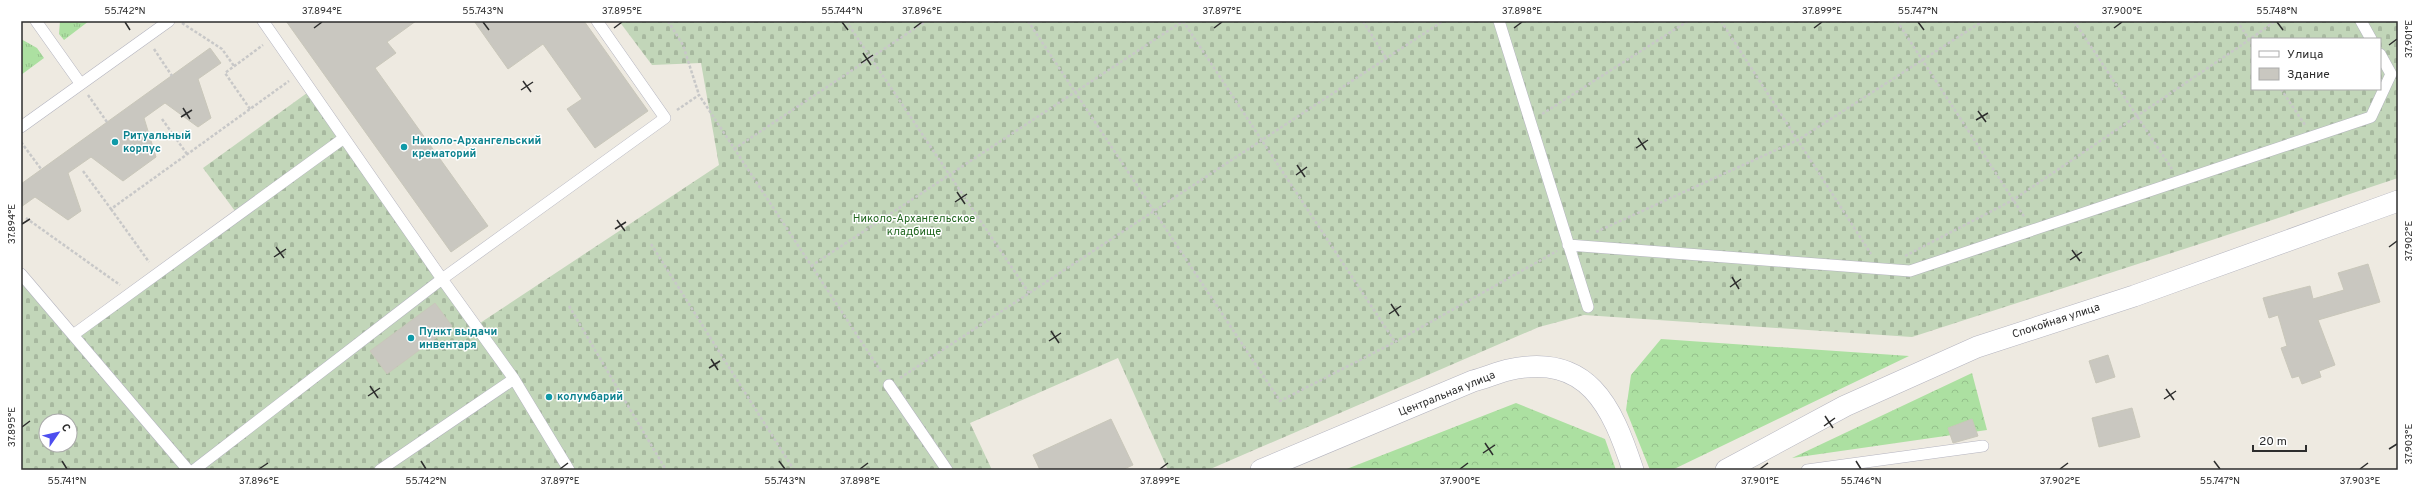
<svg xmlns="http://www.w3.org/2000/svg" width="2419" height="491" viewBox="0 0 2419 491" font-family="Overpass,sans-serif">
<defs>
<pattern id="grass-tufts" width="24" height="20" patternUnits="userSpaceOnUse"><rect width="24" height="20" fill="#ace0a1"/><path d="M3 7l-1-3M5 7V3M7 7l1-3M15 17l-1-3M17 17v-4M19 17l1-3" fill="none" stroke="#94c08b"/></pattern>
<pattern id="forest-crowns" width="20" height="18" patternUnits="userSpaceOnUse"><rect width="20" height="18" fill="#ace0a1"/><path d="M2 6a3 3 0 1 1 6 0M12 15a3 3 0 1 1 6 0" fill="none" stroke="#94c08b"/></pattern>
<pattern id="cemetery-stones" width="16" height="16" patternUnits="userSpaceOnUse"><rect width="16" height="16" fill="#c2d6b9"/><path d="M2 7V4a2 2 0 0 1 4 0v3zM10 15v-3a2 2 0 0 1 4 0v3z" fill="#a7b89f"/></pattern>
</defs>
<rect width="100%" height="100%" fill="#eeeae1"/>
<path fill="url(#grass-tufts)" d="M 60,21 L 89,21 L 64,40 L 59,34 Z
M 21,39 L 37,48 L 44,58 L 21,75 Z"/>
<path fill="url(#forest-crowns)" d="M 1661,339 L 1909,356 L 1672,470 L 1650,470 L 1626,410 L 1631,375 Z
M 1972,373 L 1987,430 L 1792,458 Z
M 1516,403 L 1605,439 L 1616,470 L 1344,470 Z"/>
<path fill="url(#cemetery-stones)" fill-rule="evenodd" d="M 619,21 L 2398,21 L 2398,178 L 2215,239 L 1912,337 L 1584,315 L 1539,327 L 1208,470 L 1168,470 L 1118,358 L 970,423 L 992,470 L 21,470 L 21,281 L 66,334 L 235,211 L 203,168 L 307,93 L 474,327 L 719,165 L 701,63 L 652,65 ZM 2252,39 L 2380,39 L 2380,89 L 2252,89 ZM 46,421 L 70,421 L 70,445 L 46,445 Z"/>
<path fill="#c9c7c0" stroke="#c9c7ba" d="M 286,21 L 416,21 L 387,42 L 396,53 L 375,68 L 488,226 L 451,252 Z
M 474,21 L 584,21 L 648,111 L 595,148 L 567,109 L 582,99 L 543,44 L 508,69 Z
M 210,48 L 221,63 L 198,79 L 211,118 L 198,127 L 165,103 L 144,118 L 156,157 L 123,181 L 91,157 L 68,173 L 81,211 L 68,220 L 35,197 L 21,207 L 21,184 Z
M 2368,264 L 2380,302 L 2318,320 L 2335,365 L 2319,371 L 2321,377 L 2302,384 L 2299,376 L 2292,378 L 2281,348 L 2287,346 L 2278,315 L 2269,318 L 2263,298 L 2310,286 L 2313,299 L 2344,290 L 2338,273 Z
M 435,303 L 452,326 L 387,374 L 370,351 Z
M 2108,355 L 2115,377 L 2096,383 L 2089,361 Z
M 2132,408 L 2140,437 L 2099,447 L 2092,418 Z
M 1111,419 L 1133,465 L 1122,470 L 1040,470 L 1033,455 Z
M 1972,419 L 1978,436 L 1953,443 L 1948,428 Z"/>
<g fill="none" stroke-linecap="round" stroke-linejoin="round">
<defs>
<path id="service" d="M 36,21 L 80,83
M 1499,21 L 1588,307
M 2361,21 L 2371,39
M 21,127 L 169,21
M 1568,245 L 1910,271 L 2371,117 L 2391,74 L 2380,54
M 21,274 L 188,470
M 73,335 L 344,138
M 889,385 L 947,470
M 194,470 L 442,279 L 263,21
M 380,470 L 514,379
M 569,470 L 514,379 L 442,279 L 665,118 L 597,21
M 1807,470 L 1983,446"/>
<path id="minor" d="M 1261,470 L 1473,381 C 1485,378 1496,373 1508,370 C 1588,352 1612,406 1633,470
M 1726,470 L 1845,406 L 1977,347 L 2134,296 L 2398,201"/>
</defs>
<use href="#service" stroke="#b4b4bf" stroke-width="12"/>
<use href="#minor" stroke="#b4b4bf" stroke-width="22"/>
<path stroke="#c8c8c8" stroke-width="2.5" stroke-dasharray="3 2" stroke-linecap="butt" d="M 668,21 L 683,45 L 699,95
M 846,21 L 1029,293
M 1028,21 L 1280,401 L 1395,342 L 1557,251
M 1183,21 L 1395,342
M 1363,21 L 1386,58
M 1721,21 L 1871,254
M 1897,21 L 2025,218
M 2074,21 L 2172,169
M 2237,21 L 2252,44
M 182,23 L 222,49 L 234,66
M 154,49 L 172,76
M 2281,89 L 2305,125
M 88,95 L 107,122
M 250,109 L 225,73 L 263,45
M 677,110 L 699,95 L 882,373
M 1542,114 L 1688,21
M 162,119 L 187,154
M 21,142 L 41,169
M 734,149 L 926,21
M 83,171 L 111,209 L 289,81
M 111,209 L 149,262
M 26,218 L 120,285
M 1596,232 L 1798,140 L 1983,21
M 651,244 L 794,470
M 1905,256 L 2013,200 L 2249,40 L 2275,21
M 811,266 L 1183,21
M 569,306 L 666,470
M 900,378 L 1443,21"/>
<use href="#service" stroke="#fff" stroke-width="11"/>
<use href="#minor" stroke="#fff" stroke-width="21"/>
</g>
<path fill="none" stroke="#2d2d2d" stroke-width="1.5" d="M 125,22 L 130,30M 483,22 L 489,30M 842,22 L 848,30M 1918,22 L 1924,30M 2277,22 L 2283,30M 314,28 L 322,22M 614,28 L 622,22M 914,28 L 922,22M 1214,28 L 1222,22M 1514,28 L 1522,22M 1814,28 L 1822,22M 2114,28 L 2122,22M 2389,45 L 2397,39M 863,53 L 871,65M 861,63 L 873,55M 523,81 L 531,92M 521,90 L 533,82M 183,108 L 190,119M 1978,111 L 1986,122M 181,117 L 192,110M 1976,120 L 1988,113M 1638,138 L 1646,150M 1636,148 L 1648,140M 1297,165 L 1305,177M 1296,175 L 1307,167M 957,192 L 965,204M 955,202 L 967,194M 617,220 L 625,231M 22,224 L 30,219M 615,229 L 626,222M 276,247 L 284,258M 2389,247 L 2397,241M 2072,250 L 2080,261M 274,257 L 286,249M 2070,260 L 2082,252M 1732,277 L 1739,289M 1730,287 L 1741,279M 1391,304 L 1399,316M 1389,314 L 1401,306M 1051,331 L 1059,343M 1049,341 L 1061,333M 711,359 L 718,370M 709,368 L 720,361M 370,386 L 378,398M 2166,389 L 2174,400M 368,396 L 380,388M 2164,399 L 2176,391M 1825,416 L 1833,428M 1824,426 L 1835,418M 22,427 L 30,421M 1485,443 L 1493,455M 2389,449 L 2397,444M 1483,453 L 1495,445M 62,461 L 67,469M 421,461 L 426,469M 779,461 L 785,469M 1856,461 L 1861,469M 2214,461 L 2220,469M 259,469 L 268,463M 560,469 L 568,463M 860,469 L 868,463M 1160,469 L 1168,463M 1460,469 L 1468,463M 1760,469 L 1768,463M 2060,469 L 2068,463M 2360,469 L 2368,463"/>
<g fill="#0f9aa8" stroke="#fff" stroke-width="1.5">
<circle cx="115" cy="142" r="4"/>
<circle cx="404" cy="147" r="4"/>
<circle cx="411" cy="338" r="4"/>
<circle cx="549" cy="397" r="4"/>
</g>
<g text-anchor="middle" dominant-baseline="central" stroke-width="3" stroke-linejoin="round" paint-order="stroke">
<g font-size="11" font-weight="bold" fill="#0d838f" stroke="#fff" text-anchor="start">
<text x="123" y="136">Ритуальный<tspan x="123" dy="13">корпус</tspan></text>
<text x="412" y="141">Николо-Архангельский<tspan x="412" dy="13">крематорий</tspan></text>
<text x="419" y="332">Пункт выдачи<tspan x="419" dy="13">инвентаря</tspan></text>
<text x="557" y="397">колумбарий</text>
</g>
<g font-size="11" fill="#226720" stroke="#fff">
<text x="914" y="219">Николо-Архангельское<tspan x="914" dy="13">кладбище</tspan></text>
</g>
<g font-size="11" fill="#2d2d2d" stroke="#fff">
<text transform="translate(2056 321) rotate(-18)">Спокойная улица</text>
<text transform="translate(1447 394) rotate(-22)">Центральная улица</text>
</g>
</g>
<rect width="2419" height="491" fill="none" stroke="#ffffff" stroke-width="44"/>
<rect x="2251" y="38" width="130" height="52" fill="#ffffff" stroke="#ababab"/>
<rect x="2259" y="51" width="20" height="6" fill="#ffffff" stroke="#ababab"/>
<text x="2287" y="58" font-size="12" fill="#2d2d2d">Улица</text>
<rect x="2259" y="68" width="20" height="12" fill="#c9c7c0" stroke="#ababab"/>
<text x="2287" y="78" font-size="12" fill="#2d2d2d">Здание</text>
<g transform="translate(58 433) rotate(56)"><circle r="19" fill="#ffffff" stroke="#ababab"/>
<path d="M0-3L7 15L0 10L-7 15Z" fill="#4d4eef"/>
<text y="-6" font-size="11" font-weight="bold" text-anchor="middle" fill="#2d2d2d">С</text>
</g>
<path d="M2253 445v6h53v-6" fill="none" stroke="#2d2d2d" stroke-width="2"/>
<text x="2259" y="445" font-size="12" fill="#2d2d2d" stroke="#ffffff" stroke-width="3" paint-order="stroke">20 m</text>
<rect x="22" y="22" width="2375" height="447" fill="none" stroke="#2d2d2d" stroke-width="1.5"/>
<g font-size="10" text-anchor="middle" fill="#2d2d2d">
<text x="125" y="14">55.742°N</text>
<text x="322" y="14">37.894°E</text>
<text x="483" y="14">55.743°N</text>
<text x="622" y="14">37.895°E</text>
<text x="842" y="14">55.744°N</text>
<text x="922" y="14">37.896°E</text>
<text x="1222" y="14">37.897°E</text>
<text x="1522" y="14">37.898°E</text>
<text x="1822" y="14">37.899°E</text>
<text x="1918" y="14">55.747°N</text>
<text x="2122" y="14">37.900°E</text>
<text x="2277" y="14">55.748°N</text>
<text transform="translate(2408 39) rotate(-90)" y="4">37.901°E</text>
<text transform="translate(11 224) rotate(-90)" y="4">37.894°E</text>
<text transform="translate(2408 241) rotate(-90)" y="4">37.902°E</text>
<text transform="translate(11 427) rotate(-90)" y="4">37.895°E</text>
<text transform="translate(2408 444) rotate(-90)" y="4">37.903°E</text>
<text x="67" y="484">55.741°N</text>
<text x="259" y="484">37.896°E</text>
<text x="426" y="484">55.742°N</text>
<text x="560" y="484">37.897°E</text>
<text x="785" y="484">55.743°N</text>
<text x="860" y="484">37.898°E</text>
<text x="1160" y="484">37.899°E</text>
<text x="1460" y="484">37.900°E</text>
<text x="1760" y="484">37.901°E</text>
<text x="1861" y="484">55.746°N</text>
<text x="2060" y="484">37.902°E</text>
<text x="2220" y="484">55.747°N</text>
<text x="2360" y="484">37.903°E</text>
</g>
</svg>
